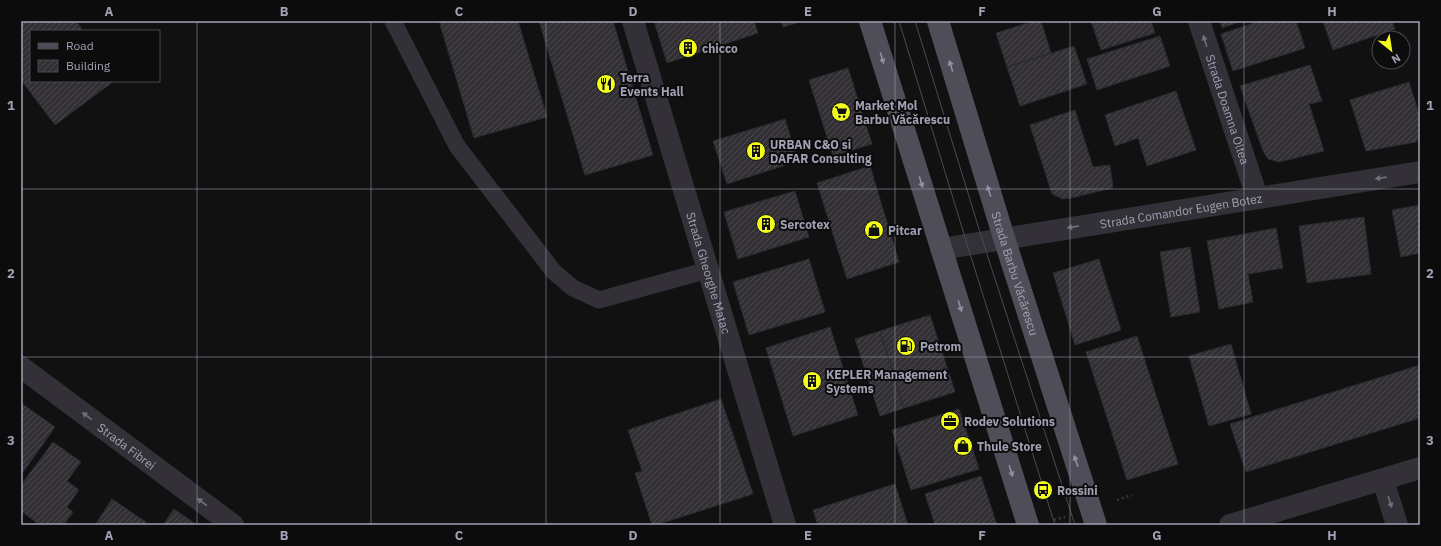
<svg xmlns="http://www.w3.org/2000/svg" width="1441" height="546" viewBox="0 0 1441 546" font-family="'IBM Plex Sans',sans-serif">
<defs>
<pattern id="building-hatch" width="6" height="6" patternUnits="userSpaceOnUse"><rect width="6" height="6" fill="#323034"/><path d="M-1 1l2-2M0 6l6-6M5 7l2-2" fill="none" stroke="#4d4b4f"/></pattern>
</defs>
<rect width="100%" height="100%" fill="#111112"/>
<path fill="url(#building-hatch)" stroke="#2c2a2e" d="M 21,21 L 76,21 L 83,31 L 31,31 L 31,81 L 114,81 L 55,125 L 21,80 Z
M 439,21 L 518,21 L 547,117 L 474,138 Z
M 539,21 L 613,21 L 653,155 L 585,175 Z
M 654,21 L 754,21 L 758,33 L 667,63 Z
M 781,21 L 803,21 L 783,27 Z
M 1034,21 L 1041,21 L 1051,53 L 1007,67 L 996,33 Z
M 1091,21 L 1151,21 L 1155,33 L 1101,50 Z
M 1220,21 L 1242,21 L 1222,28 Z
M 1260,21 L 1296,21 L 1305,48 L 1233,71 L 1221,34 Z
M 1323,21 L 1392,21 L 1395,29 L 1333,50 Z
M 1160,36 L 1170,66 L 1097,90 L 1087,59 Z
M 1074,46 L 1087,84 L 1020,106 L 1007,67 Z
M 1310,65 L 1322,101 L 1309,104 L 1324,151 L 1279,162 L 1268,159 L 1263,151 L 1240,86 Z
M 848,68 L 872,144 L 833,156 L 809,80 Z
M 1409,82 L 1420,117 L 1420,136 L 1416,142 L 1366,151 L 1350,100 Z
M 1176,91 L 1196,150 L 1147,166 L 1138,138 L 1115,146 L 1105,115 Z
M 1075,110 L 1093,167 L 1110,165 L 1113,188 L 1071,198 L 1063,199 L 1052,194 L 1030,125 Z
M 785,119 L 798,161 L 727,184 L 713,141 Z
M 870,166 L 899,262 L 847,279 L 817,183 Z
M 795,191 L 809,237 L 738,259 L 724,212 Z
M 1420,205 L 1420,253 L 1401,257 L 1392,210 Z
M 1364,217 L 1371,274 L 1307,283 L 1299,226 Z
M 1276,228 L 1283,268 L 1248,274 L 1253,302 L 1219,309 L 1207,241 Z
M 1190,247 L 1200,312 L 1171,317 L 1160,252 Z
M 809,259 L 825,312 L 749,335 L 733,282 Z
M 1099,259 L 1121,330 L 1075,345 L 1053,273 Z
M 930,315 L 955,392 L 904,408 L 880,331 Z
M 830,327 L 858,415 L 793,436 L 766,348 Z
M 880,331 L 904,408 L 880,416 L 855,339 Z
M 1137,336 L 1178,464 L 1127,480 L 1086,352 Z
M 1231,344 L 1251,414 L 1209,426 L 1189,356 Z
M 1420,365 L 1420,418 L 1246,472 L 1230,424 Z
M 721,399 L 753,494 L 656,525 L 652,525 L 635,473 L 642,471 L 628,430 Z
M 21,403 L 55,427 L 21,475 Z
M 959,409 L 979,469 L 911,490 L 892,430 Z
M 53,442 L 81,462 L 67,481 L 79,490 L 67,507 L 73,512 L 64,525 L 40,525 L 21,511 L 21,485 Z
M 981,476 L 997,525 L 935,525 L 925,494 Z
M 895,484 L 908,525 L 818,525 L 813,510 Z
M 112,499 L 146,522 L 145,525 L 95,525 Z
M 174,509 L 197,525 L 163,525 Z"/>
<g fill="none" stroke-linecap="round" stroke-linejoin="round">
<path stroke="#38373e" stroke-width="2.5" stroke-dasharray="2 3" stroke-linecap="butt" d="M 1117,500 L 1132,495
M 1054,520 L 1065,517"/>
<path stroke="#333137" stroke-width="17" d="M 393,21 L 457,146 L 554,272 L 573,288 L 599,300 L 708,270"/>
<g stroke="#333137" stroke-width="22">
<path id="s1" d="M 633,21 L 785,525"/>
<path id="s2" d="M 1199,21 L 1257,197"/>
<path id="s3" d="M 941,249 L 1420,172"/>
<path id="s4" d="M 21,367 L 233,525"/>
<path d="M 1383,480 L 1397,525"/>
<path d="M 1230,525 L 1420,468"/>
</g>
<g stroke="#4f4d57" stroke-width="22">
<path d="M 870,21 L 1028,525"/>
<path id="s5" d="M 938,21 L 1004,238 L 1096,525"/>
</g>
<path stroke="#4b4a52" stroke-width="1" d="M 899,21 L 967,244 L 1055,525
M 915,21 L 983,242 L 1075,525"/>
</g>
<defs><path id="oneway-solid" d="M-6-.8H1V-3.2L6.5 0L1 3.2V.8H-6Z"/></defs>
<g fill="#706f7c">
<use href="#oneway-solid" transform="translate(1205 41) rotate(-108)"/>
<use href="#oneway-solid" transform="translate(1381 178) rotate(171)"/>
<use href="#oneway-solid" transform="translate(1073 227) rotate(171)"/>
<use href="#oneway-solid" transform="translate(87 416) rotate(-143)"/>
<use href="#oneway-solid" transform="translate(202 502) rotate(-143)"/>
<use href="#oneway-solid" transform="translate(1390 502) rotate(72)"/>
</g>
<g fill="#9190a1">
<use href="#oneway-solid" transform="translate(882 58) rotate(73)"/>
<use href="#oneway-solid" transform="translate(951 66) rotate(-107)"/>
<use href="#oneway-solid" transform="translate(921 182) rotate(73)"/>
<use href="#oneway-solid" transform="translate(989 191) rotate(-107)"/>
<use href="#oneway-solid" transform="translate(960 306) rotate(73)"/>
<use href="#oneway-solid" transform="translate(1076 461) rotate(-108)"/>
<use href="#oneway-solid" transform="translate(1011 471) rotate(73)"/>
</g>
<path fill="none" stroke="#a2a1b4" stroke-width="1" stroke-opacity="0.55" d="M 197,21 L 197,525M 371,21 L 371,525M 546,21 L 546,525M 720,21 L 720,525M 895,21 L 895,525M 1070,21 L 1070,525M 1244,21 L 1244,525M 21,189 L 1420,189M 21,357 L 1420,357"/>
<defs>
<symbol id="building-disc" viewBox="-11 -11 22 22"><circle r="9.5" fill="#f3fc1f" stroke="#0c0c0d"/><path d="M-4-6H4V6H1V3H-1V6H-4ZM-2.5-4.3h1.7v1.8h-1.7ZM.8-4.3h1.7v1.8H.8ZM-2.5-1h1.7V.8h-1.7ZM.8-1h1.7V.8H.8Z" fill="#111"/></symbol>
<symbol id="restaurant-disc" viewBox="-11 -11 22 22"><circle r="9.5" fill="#f3fc1f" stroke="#0c0c0d"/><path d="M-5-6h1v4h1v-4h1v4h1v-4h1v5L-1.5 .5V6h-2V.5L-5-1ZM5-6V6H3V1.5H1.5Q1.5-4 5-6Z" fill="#111"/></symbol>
<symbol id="supermarket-disc" viewBox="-11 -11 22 22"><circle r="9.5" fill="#f3fc1f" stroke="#0c0c0d"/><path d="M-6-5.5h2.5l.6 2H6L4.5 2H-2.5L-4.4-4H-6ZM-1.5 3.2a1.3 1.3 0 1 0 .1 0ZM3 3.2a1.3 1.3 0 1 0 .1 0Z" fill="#111"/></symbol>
<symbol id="shop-disc" viewBox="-11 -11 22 22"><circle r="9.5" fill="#f3fc1f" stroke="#0c0c0d"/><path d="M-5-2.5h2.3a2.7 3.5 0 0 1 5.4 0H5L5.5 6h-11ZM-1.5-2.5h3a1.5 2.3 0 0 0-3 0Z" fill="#111"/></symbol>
<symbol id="fuel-disc" viewBox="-11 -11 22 22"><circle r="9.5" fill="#f3fc1f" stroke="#0c0c0d"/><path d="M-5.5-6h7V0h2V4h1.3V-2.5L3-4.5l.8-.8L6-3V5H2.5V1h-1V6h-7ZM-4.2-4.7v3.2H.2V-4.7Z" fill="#111"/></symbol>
<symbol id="office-disc" viewBox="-11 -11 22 22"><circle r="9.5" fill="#f3fc1f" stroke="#0c0c0d"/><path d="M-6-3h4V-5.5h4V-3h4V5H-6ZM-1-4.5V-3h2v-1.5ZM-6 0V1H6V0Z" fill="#111"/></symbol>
<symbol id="bus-disc" viewBox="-11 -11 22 22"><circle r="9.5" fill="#f3fc1f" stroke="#0c0c0d"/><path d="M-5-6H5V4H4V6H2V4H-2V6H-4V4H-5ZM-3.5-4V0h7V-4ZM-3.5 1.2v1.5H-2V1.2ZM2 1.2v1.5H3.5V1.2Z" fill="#111"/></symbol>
</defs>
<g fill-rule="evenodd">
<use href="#building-disc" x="677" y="37" width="22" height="22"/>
<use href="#restaurant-disc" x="595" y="73" width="22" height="22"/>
<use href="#supermarket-disc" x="830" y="101" width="22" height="22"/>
<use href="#building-disc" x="745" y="140" width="22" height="22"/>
<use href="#building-disc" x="755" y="213" width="22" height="22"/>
<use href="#shop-disc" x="863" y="219" width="22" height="22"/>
<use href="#fuel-disc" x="895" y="335" width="22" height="22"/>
<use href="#building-disc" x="801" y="370" width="22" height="22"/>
<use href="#office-disc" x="939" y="410" width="22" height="22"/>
<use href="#shop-disc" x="952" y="435" width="22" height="22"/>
<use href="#bus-disc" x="1032" y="479" width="22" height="22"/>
</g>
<g text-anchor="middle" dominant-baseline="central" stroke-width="4" stroke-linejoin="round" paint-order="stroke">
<g font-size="12" font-weight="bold" fill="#a2a1b4" stroke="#0c0c0d" text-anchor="start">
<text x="702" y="48">chicco</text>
<text x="620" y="77">Terra<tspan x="620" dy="14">Events Hall</tspan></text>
<text x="855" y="105">Market Mol<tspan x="855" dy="14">Barbu Văcărescu</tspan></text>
<text x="770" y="144">URBAN C&amp;O si<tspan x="770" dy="14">DAFAR Consulting</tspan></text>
<text x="780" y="224">Sercotex</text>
<text x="888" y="230">Pitcar</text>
<text x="920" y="346">Petrom</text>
<text x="826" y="374">KEPLER Management<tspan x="826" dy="14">Systems</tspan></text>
<text x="964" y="421">Rodev Solutions</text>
<text x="977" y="446">Thule Store</text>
<text x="1057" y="490">Rossini</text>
</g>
<g font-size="12" fill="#a2a1b4" stroke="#0c0c0d">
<text stroke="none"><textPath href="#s2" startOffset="93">Strada Doamna Oltea</textPath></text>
<text stroke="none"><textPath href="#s3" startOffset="243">Strada Comandor Eugen Botez</textPath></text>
<text stroke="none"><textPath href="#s1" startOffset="263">Strada Gheorghe Matac</textPath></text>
<text stroke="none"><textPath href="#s5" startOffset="264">Strada Barbu Văcărescu</textPath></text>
<text stroke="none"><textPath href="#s4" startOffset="132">Strada Fibrei</textPath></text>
</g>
</g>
<rect width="1441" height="546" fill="none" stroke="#0c0c0d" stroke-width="44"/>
<rect x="30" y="30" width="130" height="52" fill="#0c0c0d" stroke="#484850"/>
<rect x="38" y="43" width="20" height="6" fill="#4f4d57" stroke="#484850"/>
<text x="66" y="50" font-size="12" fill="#a2a1b4">Road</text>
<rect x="38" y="60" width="20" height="12" fill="url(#building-hatch)" stroke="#484850"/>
<text x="66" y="70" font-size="12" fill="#a2a1b4">Building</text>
<g transform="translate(1391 50) rotate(150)"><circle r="19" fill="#0c0c0d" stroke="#484850"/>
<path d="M0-3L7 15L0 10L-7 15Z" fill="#f3fc1f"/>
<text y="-6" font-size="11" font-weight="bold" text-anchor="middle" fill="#a2a1b4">N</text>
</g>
<rect x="22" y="22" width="1397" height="502" fill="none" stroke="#a2a1b4" stroke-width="1.5"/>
<g font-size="13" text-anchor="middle" font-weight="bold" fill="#a2a1b4">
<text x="109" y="16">A</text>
<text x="284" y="16">B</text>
<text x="459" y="16">C</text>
<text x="633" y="16">D</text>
<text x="808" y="16">E</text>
<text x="982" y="16">F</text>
<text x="1157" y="16">G</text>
<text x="1332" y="16">H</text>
<text x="11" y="110">1</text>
<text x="1430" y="110">1</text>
<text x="11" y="278">2</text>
<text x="1430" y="278">2</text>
<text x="11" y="445">3</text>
<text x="1430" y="445">3</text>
<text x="109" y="540">A</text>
<text x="284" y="540">B</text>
<text x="459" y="540">C</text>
<text x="633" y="540">D</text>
<text x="808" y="540">E</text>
<text x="982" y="540">F</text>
<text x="1157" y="540">G</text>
<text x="1332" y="540">H</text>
</g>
</svg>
